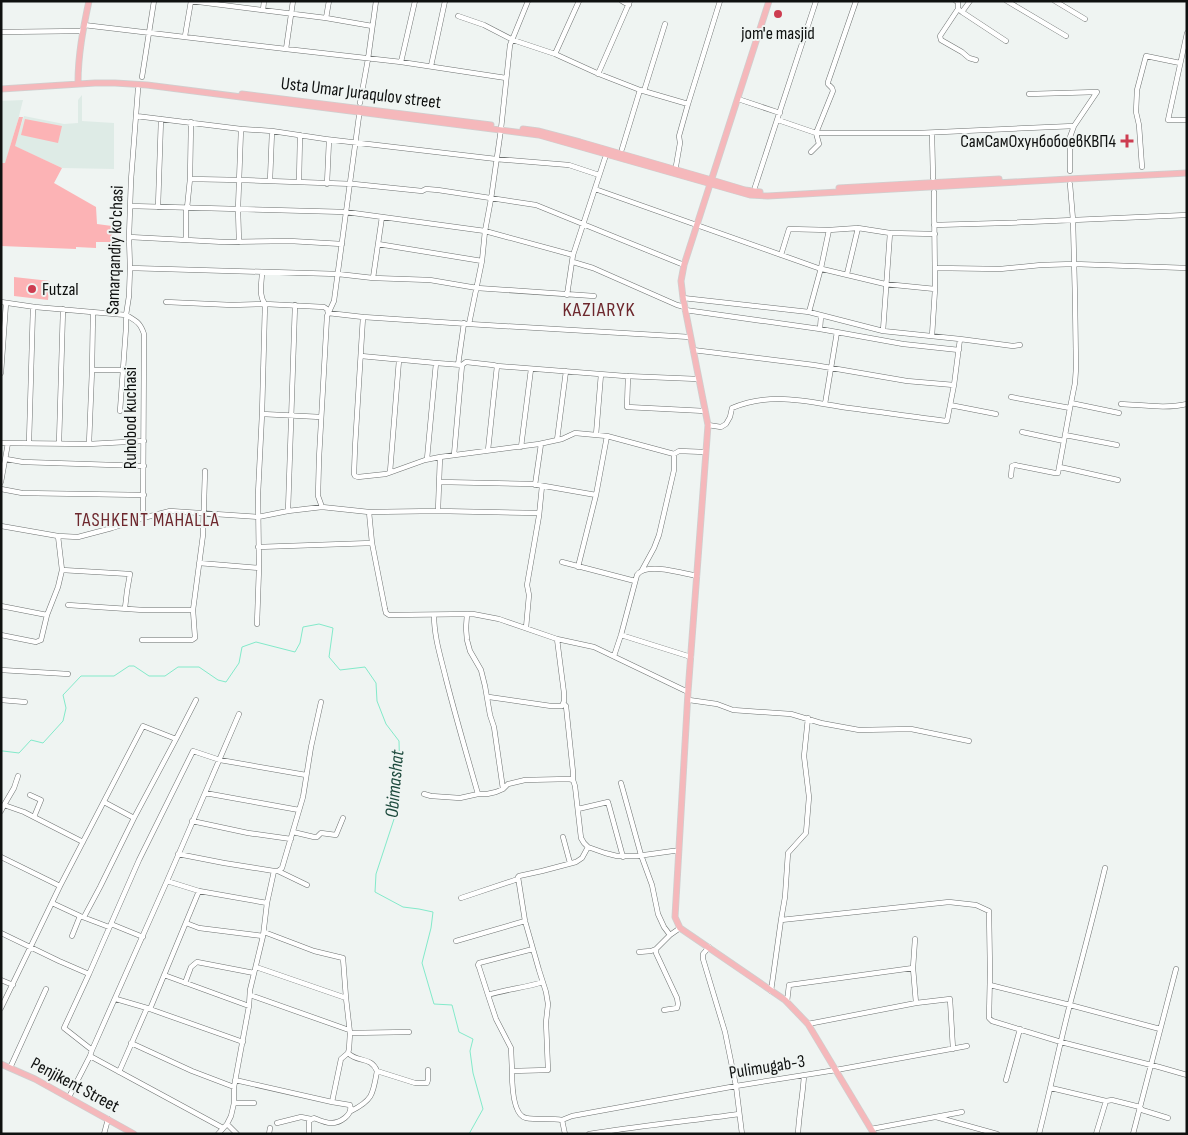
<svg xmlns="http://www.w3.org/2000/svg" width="1188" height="1135" viewBox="0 0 1188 1135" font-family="'Sofia Sans Condensed',sans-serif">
<rect width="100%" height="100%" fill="#eff4f2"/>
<path fill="#deebe6" d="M 82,95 L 82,121 L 114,123 L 114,169 L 62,168 L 14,146 L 24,116 L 64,124 L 78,123 L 78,100 Z
M 23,100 L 18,120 L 5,164 L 1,163 L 1,101 Z"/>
<path fill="#fcb3b5" d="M 19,117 L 23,117 L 15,146 L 62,168 L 54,183 L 96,207 L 97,224 L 112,226 L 112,242 L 96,242 L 96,248 L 76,247 L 76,249 L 1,246 L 1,163 L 5,163 Z
M 25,119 L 62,126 L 58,143 L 21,135 Z
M 14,277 L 50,281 L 48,300 L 14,296 Z"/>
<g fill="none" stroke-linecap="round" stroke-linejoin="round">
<path stroke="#83eaca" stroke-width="1" d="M 1,751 L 3,751 L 19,753 L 31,740 L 43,743 L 63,721 L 66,708 L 63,695 L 81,676 L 114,676 L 129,666 L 134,666 L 149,676 L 165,676 L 178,667 L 199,667 L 218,680 L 226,682 L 239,663 L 242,647 L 256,642 L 295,652 L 300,643 L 303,627 L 319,624 L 333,628 L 329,657 L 340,670 L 365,667 L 376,683 L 377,701 L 386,724 L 399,741 L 400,782 L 396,813 L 376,874 L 375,892 L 403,907 L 419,909 L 433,912 L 431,928 L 422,963 L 434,1004 L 452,1005 L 459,1032 L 473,1039 L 470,1051 L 473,1073 L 483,1109 L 469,1134"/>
<defs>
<path id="minor" d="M 191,1 L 326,18 L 372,26
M 622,1 L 629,5
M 956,1 L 958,2 L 958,9
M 970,1 L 962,12 L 1006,41
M 1007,1 L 1066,36
M 1055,1 L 1085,19
M 263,10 L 264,1
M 962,12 L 958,9 L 940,36 L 941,40 L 962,52 L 969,58 L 976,60
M 458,16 L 484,25 L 513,40 L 555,54 L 599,74 L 640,90 L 688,104 L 720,1
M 326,18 L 329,1
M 84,25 L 286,49 L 401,62 L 506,78
M 1,32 L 82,31
M 1187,33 L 1168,120 L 1187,120
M 185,36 L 191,1
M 286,49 L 293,1
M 555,54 L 579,1
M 401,62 L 415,1
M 431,66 L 445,1
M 598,74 L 630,1
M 142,77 L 154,1
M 644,91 L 665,24
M 1029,94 L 1097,92 L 1074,126 L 1070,137 L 1070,171
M 738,99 L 780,113
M 360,103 L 368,59 L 376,1
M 136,116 L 241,129 L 272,131 L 325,139 L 496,159 L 569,165 L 599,175
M 778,120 L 816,133 L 833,91 L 832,88 L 828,84 L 828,82 L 856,1
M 932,133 L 933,178
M 622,149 L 640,90
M 811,152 L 819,144 L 816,133 L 919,133 L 1074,126
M 676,166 L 680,143 L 679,136 L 688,104
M 1142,167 L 1139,125 L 1136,112 L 1137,90 L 1146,56 L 1180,63
M 190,179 L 240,180 L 354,184 L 422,191 L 426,189 L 438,190 L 536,205 L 684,265
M 270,181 L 272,131
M 299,182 L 300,135
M 327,184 L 329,140
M 755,187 L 816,1
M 595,189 L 818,268 L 885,284 L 935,289
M 130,206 L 346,212 L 485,231 L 573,255
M 158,207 L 161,119
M 187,208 L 190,179 L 191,122
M 934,225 L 1004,223 L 1187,215
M 129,237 L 224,242 L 290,241 L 342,244
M 186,240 L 186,208
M 239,242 L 238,209 L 241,129
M 378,244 L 482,261
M 781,255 L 789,229 L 829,230 L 858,228 L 890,233 L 935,234
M 573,262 L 593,268 L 677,305 L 685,307
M 130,268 L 338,274 L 373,278 L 430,280 L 477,288 L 594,296
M 935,268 L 1000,269 L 1041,265 L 1074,264 L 1187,268
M 847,274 L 858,228
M 373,278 L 382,217
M 567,295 L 573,255 L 605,158
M 683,298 L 809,312 L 883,331 L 960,339 L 954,385 L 947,421 C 914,417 881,412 849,408 C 808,402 772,391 732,408 L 730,417 L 726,424 L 721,427 L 708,425
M 1,302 L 35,307 L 126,315 C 136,321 140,322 144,334 L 143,518
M 166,302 L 232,305 L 265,304 L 324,307 L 327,309 L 328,313 L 363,317 L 469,324 L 690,337
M 685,310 L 820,329 L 903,344 L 959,350
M 809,312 L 821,268 L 829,230
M 363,317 L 355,447 L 354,474 L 355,476 L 358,477 L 386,474 L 425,460 L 440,457 L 539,444 L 562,439 L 575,433 L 607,436 L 674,454 L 679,451 L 705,452
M 469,324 L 482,261 L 485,231 L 491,199 L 501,129 L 510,45 L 528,1
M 820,329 L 821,316
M 883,331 L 890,233
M 932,336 L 935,289 L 934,192
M 960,339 L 1013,346 L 1020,345
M 693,350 L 814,365 L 907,381 L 954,385
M 361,356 L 436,363 L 462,365 L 466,362 L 493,365 L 497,366 L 625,376 L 698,379
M 458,365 L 464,323
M 92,370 L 123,370
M 1,373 L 6,303
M 628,376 L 627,407 L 705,411
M 1011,397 L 1070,408 L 1075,383 L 1076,368 L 1075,298 L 1073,220 L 1070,184
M 1071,403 L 1119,413
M 825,404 L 837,332
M 1121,404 C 1143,405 1166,409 1187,404
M 950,405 L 996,414
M 120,411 L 126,328 L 126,315 L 129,296 L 130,268 L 129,237 L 131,180 L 138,89
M 262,414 L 321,417
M 1022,432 L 1064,441
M 596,435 L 601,374
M 1065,435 L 1117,445
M 557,440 L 566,371
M 29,442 L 33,307
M 1,443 L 89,444 L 144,441
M 59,443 L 63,309
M 89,444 L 92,370 L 93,312
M 521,447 L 531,369
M 488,450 L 497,366
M 454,455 L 462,365
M 6,459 L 23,462 L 144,466
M 427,459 L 436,363
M 1060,467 L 1118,480
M 390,472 L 399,360
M 1011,476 L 1012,466 L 1015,465 L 1055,473 L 1058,473 L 1070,408
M 1,482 L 8,443
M 440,482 L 533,484 L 596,495
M 535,485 L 541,444
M 1,489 L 22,493 L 144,495
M 322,507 L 318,496 L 319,458 L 327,316 L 334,301 L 359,116
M 288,511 L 295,305
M 438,511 L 440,457
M 369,512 L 372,543 L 385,609 L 386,613 L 389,615 L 473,614 L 499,619 L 557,639
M 1,526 L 58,536 L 78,537 L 112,528 L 143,518 L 170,511 L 258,517 L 288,511 L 322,507 L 369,512 L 438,511 L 539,513
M 258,547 L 372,543
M 562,562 L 635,581
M 199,563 L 259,568
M 578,567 L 596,495 L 607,436
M 62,570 L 130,574 L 127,591 L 125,608
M 642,570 L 654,548 L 659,535 L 674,470 L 674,454
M 68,605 L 143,610 L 193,610
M 1,606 L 47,615
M 467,614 L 466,628 L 467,640 L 470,651 L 481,670 L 485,686 L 490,715 L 494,727 L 503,789
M 434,615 C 434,637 441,658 446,679 C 456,718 467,756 478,794
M 257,624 L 259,568 L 258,494 L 262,414 L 265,304 C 258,294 262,283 262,272
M 526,628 L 529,595 L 527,585 L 539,516 L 542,486
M 1,635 L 36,642 L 41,640 L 47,615 L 58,587 L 62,570 L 58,536
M 621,635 L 691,657
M 142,640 L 192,640 L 195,638 L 193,610 L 203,535 L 205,471
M 614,656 L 621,635 L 637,575 C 646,562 682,573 697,576
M 1,670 L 68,674
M 489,697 L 551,706 L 562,706 L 564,701 L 564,693 L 557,639 L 594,647 L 688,692
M 1,700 L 25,702
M 689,700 L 717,704 L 733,710 L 791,714 L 821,723 L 859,730 L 911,729 L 969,741
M 564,704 L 566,706 L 573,772 L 573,780
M 176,739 L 196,700
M 621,783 L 641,855 L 652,885 L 658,914 L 664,927 L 670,935
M 205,793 L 239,714
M 424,794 L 431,796 L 460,798 L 478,794 L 487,794 L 496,792 L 503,789 L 508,784 L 525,780 L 569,779 L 573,780 L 575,786 L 581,838 L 584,843 L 588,847 L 605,853 L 617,856 L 637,856 L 673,851 L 678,851
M 30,795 L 41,800 L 34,817
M 104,802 L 134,818
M 4,805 L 14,788 L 18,776
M 578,809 L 608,802 L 623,857
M 1,811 L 4,805 L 24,812 L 83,842
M 192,821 L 248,833 L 291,839
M 293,832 L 314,837 L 317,837 L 321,833 L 336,835 L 343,818
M 563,837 L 570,863
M 178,854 L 224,863 L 274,871 L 278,871 L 282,868 L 303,797 L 311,747 L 321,702
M 1,857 L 60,886 L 1,1008
M 278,871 L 307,885
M 167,881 L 199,891 L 267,903
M 60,886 L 143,726 L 176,739 L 134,818 L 100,887 L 84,917
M 461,898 L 518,879
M 52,903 L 80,916 L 109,927
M 781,920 L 949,902 L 976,905 L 989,911 L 990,972 L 989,1018 L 992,1021 L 1061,1042 L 1159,1067 L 1187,1075
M 186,923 L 199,928 L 263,936
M 111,924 L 143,937
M 1,933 L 59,961 L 89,974 L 64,1028 L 92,1050 L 90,1056 L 223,1128
M 72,936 L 80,916
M 915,939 L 913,968 L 916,1003
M 456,941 L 525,921
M 709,947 L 703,954 L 703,959 L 725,1032 L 736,1086 L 742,1134
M 639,952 L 651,951 L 656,949
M 256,967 L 346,998
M 89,974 L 139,860 L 193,751 L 220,760 L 306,775
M 164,975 L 249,1006
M 1,980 L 13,985
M 543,982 C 525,988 506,989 488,995 L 496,1019 L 511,1048 L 512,1071 L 548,1070 L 546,1022 L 548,1004 L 546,992 L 539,970 L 525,921 L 518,877 L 519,876 L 542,871 L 576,862 L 582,858 L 588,847
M 185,983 L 191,967 L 197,962 L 254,973
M 990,985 L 1070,1005 L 1160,1029
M 771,991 L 781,920 L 785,897 L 788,853 L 806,833 L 809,797 L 804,756 L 808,718
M 250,995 L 349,1030
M 488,995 L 479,967 L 478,965 L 479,963 L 533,949
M 116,999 L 147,1008 L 243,1042
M 787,1002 L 789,985 L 913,968
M 664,1010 L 677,1008 L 678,1004 L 677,998 L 656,953 L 656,949 L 670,935 L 680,928
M 808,1024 L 916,1003 L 950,999 L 953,1049
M 350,1033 L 409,1032
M 131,1043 L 192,1071 L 234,1087
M 92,1050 L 167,881 L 205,793 L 299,810
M 348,1053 C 358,1063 371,1056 377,1071 C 373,1094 373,1100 351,1111
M 10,1068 L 46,989
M 377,1071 L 415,1083 L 427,1083 L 428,1080 L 428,1070
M 512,1071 C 512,1082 512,1115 526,1118 C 537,1120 551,1118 562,1120 L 565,1134
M 119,1072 L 147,1008 L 150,1009 L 199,891
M 235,1080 L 332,1102 L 341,1059 L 348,1053 L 349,1049 L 350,1033 L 346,998 L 343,958 L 314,951 L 264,932
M 1006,1080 L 1020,1029
M 1051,1088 L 1106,1101 L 1112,1100 L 1140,1107 L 1142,1110 L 1168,1118
M 69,1097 L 90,1056
M 234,1103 L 254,1103
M 936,1117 L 997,1134
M 562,1120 L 572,1116 L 736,1086 L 836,1070 L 967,1046
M 277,1123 L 301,1117 L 311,1119
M 227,1124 L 237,1134
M 871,1129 L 962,1112
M 104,1134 L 108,1119
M 218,1134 L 227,1124 L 231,1116 L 234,1103 L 234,1087 L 249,1006 L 250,990 L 263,936 L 267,903 L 274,871
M 269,1134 L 270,1128
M 309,1134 L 309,1121 L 314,1118 C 319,1120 325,1123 331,1123 C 340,1123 353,1115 350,1105 L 332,1102
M 589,1134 C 639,1126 689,1121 739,1114
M 798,1134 C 799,1113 803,1095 804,1075
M 1039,1134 C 1050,1091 1059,1047 1070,1004 C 1082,959 1094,914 1105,868
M 1096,1134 L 1106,1101
M 1133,1134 L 1176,969"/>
<path id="major" d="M 769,1 L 684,265 L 681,281 L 683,298 L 708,425 L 688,692 L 675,917 L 680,928 L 785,1000 L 808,1024 L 874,1134
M 78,83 C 78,55 83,29 89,1
M 1,89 L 95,83 L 115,83 L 147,85 L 539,135 L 750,195 L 768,196 L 1069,179 L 1187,173
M 242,94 L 491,125
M 523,129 L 538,131 L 580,142 L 715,181 L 745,190 L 760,192
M 839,188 L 999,179
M 1,1064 L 35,1079 L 134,1134"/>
</defs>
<use href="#minor" stroke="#6e7271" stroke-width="5.5"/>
<use href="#major" stroke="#cfcfcf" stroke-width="7"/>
<use href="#minor" stroke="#fff" stroke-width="4.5"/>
<use href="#major" stroke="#f5b8bb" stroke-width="5.5"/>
</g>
<g fill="#cd3c50" stroke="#eff4f2" stroke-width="2">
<circle cx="778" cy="14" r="5"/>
<path d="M1124.5 133.5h5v5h5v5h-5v5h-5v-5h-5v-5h5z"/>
<circle cx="32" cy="289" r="5"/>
</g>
<g text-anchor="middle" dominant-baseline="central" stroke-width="4" stroke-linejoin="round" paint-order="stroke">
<g font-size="18" fill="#0f1110" stroke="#eff4f2">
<text x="778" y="33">jom'e masjid</text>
<text x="1116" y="141" text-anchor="end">СамСамОхунбобоевКВП4</text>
<text x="42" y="289" text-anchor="start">Futzal</text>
</g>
<g font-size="18" fill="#0f1110" stroke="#eff4f2">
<text transform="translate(361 93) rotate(7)">Usta Umar Juraqulov street</text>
<text transform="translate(115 250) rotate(-88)">Samarqandiy ko'chasi</text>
<text transform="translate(130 418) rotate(-90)">Ruhobod kuchasi</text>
<text transform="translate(767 1067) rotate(-9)">Pulimugab-3</text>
<text transform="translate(75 1085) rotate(28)">Penjikent Street</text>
</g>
<g font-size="19" letter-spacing="1" fill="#6d272d" stroke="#eff4f2">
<text x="147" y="520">TASHKENT MAHALLA</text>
</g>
<g font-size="19" font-style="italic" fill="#1c493c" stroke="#eff4f2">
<text transform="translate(395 784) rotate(-85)">Obimashat</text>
</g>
<g font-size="20" letter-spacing="1" fill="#6d272d" stroke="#eff4f2">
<text x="599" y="310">KAZIARYK</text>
</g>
</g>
<rect width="1188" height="1135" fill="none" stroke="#0f1110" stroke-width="5"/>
</svg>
